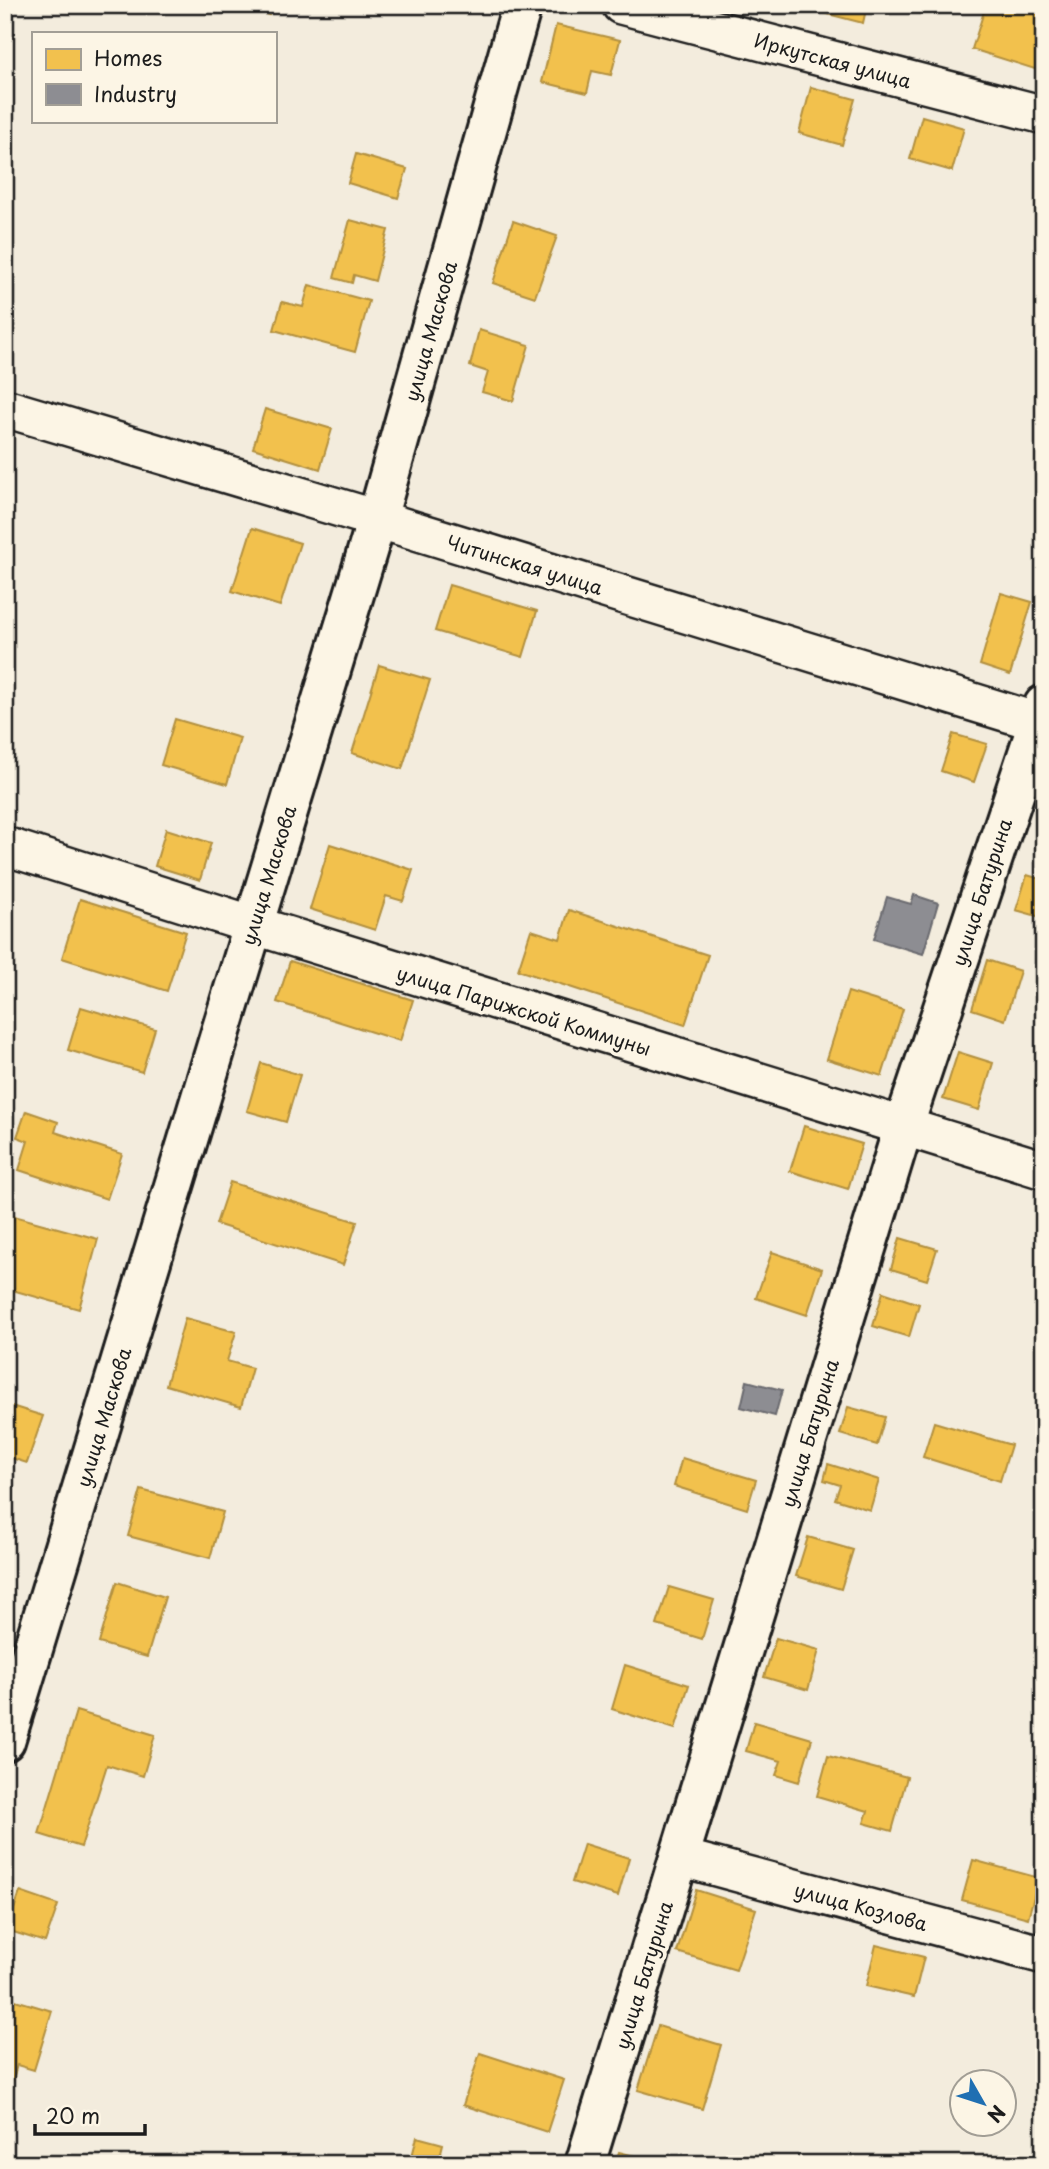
<svg xmlns="http://www.w3.org/2000/svg" width="1049" height="2169" viewBox="0 0 1049 2169" font-family="'Playpen Sans',sans-serif">
<rect width="100%" height="100%" fill="#f3ecdd"/>
<filter id="ink" filterUnits="userSpaceOnUse"><feTurbulence type="fractalNoise" baseFrequency=".0143" numOctaves="2"/><feDisplacementMap in="SourceGraphic" scale="14" xChannelSelector="R" yChannelSelector="G"/><feConvolveMatrix kernelMatrix="1 2 1 2 8 2 1 2 1" color-interpolation-filters="sRGB"/></filter>
<g filter="url(#ink)">
<path fill="#f2c14e" stroke="#b2903f" stroke-width="2" d="M 235,5 L 272,5 L 269,15 Z
M 826,5 L 867,5 L 863,23 L 824,13 Z
M 986,5 L 1044,5 L 1044,72 L 972,49 Z
M 556,25 L 620,40 L 611,75 L 592,71 L 587,93 L 542,82 Z
M 811,87 L 855,99 L 842,145 L 799,133 Z
M 922,116 L 964,128 L 952,171 L 910,159 Z
M 356,154 L 407,169 L 398,198 L 348,183 Z
M 350,220 L 388,230 L 375,281 L 354,275 L 352,283 L 334,278 Z
M 513,221 L 557,236 L 535,297 L 493,283 Z
M 309,285 L 369,301 L 355,352 L 274,330 L 282,302 L 303,307 Z
M 479,330 L 529,345 L 513,401 L 482,392 L 488,372 L 470,366 Z
M 265,409 L 332,429 L 320,469 L 253,448 Z
M 252,528 L 300,543 L 280,606 L 232,591 Z
M 449,585 L 537,611 L 523,657 L 435,631 Z
M 1001,593 L 1032,602 L 1010,675 L 980,665 Z
M 379,665 L 430,680 L 402,769 L 352,753 Z
M 175,719 L 240,738 L 227,784 L 161,765 Z
M 953,734 L 987,744 L 974,782 L 941,771 Z
M 166,829 L 211,843 L 200,880 L 155,866 Z
M 330,844 L 413,870 L 403,901 L 386,896 L 375,930 L 310,909 Z
M 1027,875 L 1044,880 L 1044,918 L 1016,910 Z
M 80,899 L 186,932 L 167,991 L 62,958 Z
M 569,910 L 708,955 L 685,1025 L 518,970 L 531,930 L 560,939 Z
M 987,960 L 1020,971 L 1005,1020 L 972,1009 Z
M 290,961 L 413,1000 L 400,1041 L 277,1002 Z
M 848,992 L 903,1009 L 882,1076 L 827,1059 Z
M 81,1007 L 155,1029 L 142,1072 L 68,1050 Z
M 958,1052 L 993,1063 L 979,1110 L 943,1099 Z
M 261,1063 L 300,1075 L 286,1122 L 247,1111 Z
M 26,1111 L 58,1122 L 55,1132 L 122,1154 L 107,1199 L 19,1170 L 28,1141 L 17,1137 Z
M 804,1126 L 862,1144 L 848,1189 L 790,1171 Z
M 230,1182 L 357,1222 L 343,1265 L 216,1224 Z
M 14,1216 L 98,1239 L 79,1309 L 5,1288 L 5,1248 Z
M 900,1238 L 937,1249 L 927,1280 L 891,1269 Z
M 772,1252 L 822,1269 L 807,1315 L 756,1298 Z
M 883,1292 L 919,1304 L 909,1337 L 873,1326 Z
M 185,1318 L 236,1332 L 227,1361 L 252,1368 L 241,1407 L 166,1385 Z
M 5,1404 L 43,1416 L 27,1463 L 5,1456 Z
M 848,1407 L 885,1417 L 877,1445 L 840,1434 Z
M 934,1422 L 1011,1445 L 1000,1481 L 923,1457 Z
M 682,1458 L 756,1480 L 747,1509 L 674,1486 Z
M 828,1464 L 879,1480 L 870,1510 L 835,1499 L 840,1485 L 824,1480 Z
M 141,1490 L 223,1512 L 210,1558 L 128,1536 Z
M 808,1537 L 853,1550 L 841,1589 L 796,1576 Z
M 117,1582 L 165,1597 L 147,1657 L 99,1643 Z
M 669,1587 L 714,1600 L 702,1639 L 657,1625 Z
M 776,1638 L 819,1650 L 808,1690 L 764,1677 Z
M 625,1665 L 689,1685 L 675,1729 L 612,1709 Z
M 76,1711 L 155,1735 L 143,1776 L 107,1765 L 81,1847 L 39,1834 Z
M 754,1722 L 812,1739 L 799,1782 L 776,1775 L 781,1761 L 746,1751 Z
M 828,1756 L 907,1777 L 892,1831 L 864,1823 L 868,1811 L 817,1796 Z
M 584,1844 L 629,1858 L 618,1896 L 572,1882 Z
M 973,1860 L 1039,1878 L 1028,1918 L 962,1900 Z
M 696,1890 L 756,1909 L 736,1970 L 677,1952 Z
M 20,1892 L 58,1905 L 45,1942 L 7,1930 Z
M 876,1945 L 924,1957 L 914,1997 L 866,1986 Z
M 5,1997 L 52,2011 L 34,2070 L 17,2065 L 12,2082 L 5,2080 Z
M 658,2026 L 721,2045 L 702,2109 L 638,2090 Z
M 480,2053 L 564,2080 L 547,2132 L 463,2105 Z
M 417,2137 L 443,2144 L 438,2164 L 410,2164 Z
M 619,2152 L 665,2164 L 615,2164 Z"/>
<path fill="#8d8d92" stroke="#6b6b6f" stroke-width="2" d="M 914,895 L 938,903 L 923,954 L 874,939 L 887,897 L 911,904 Z
M 747,1381 L 782,1390 L 775,1416 L 741,1407 Z"/>
<g fill="none" stroke-linecap="round" stroke-linejoin="round">
<defs>
<path id="street" d="M 621,5 L 1044,115
M 5,408 L 377,519 L 1044,724
M 5,846 L 253,925 L 1044,1170
M 679,1857 L 1044,1955"/>
<path id="secondary" d="M 5,1741 L 377,519 L 522,5
M 585,2164 L 903,1128 L 1044,705"/>
</defs>
<use href="#street" stroke="#1c1c1c" stroke-width="42"/>
<use href="#secondary" stroke="#1c1c1c" stroke-width="44"/>
<use href="#street" stroke="#fcf5e5" stroke-width="37"/>
<use href="#secondary" stroke="#fcf5e5" stroke-width="38"/>
</g>
</g>
<g text-anchor="middle" dominant-baseline="central" stroke-width="7" stroke-linejoin="round" paint-order="stroke">
<g font-size="19" fill="#1c1c1c" stroke="#fcf5e5">
<text transform="translate(833 60) rotate(15)">Иркутская улица</text>
<text transform="translate(430 331) rotate(-74)">улица Маскова</text>
<text transform="translate(525 564) rotate(17)">Читинская улица</text>
<text transform="translate(268 875) rotate(-73)">улица Маскова</text>
<text transform="translate(981 892) rotate(-72)">улица Батурина</text>
<text transform="translate(524 1010) rotate(17)">улица Парижской Коммуны</text>
<text transform="translate(103 1417) rotate(-73)">улица Маскова</text>
<text transform="translate(809 1433) rotate(-73)">улица Батурина</text>
<text transform="translate(861 1906) rotate(15)">улица Козлова</text>
<text transform="translate(643 1975) rotate(-73)">улица Батурина</text>
</g>
</g>
<rect width="1049" height="2169" fill="none" stroke="#fcf5e5" stroke-width="28"/>
<rect x="14" y="14" width="1021" height="2141" fill="none" stroke="#1c1c1c" stroke-width="2.5" filter="url(#ink)"/>
<rect x="32" y="32" width="245" height="91" fill="#fcf5e5" stroke="#a29e95" stroke-width="2"/>
<rect x="46" y="49" width="35" height="21" fill="#f2c14e" stroke="#a29e95" stroke-width="2"/>
<text x="94" y="66" font-size="21" fill="#1c1c1c">Homes</text>
<rect x="46" y="84" width="35" height="21" fill="#8d8d92" stroke="#a29e95" stroke-width="2"/>
<text x="94" y="102" font-size="21" fill="#1c1c1c">Industry</text>
<g transform="translate(983 2103) rotate(129)"><circle r="33" fill="#fcf5e5" stroke="#a29e95" stroke-width="2"/>
<path d="M0-5L12 26L0 18L-12 26Z" fill="#1f6fb2"/>
<text y="-10" font-size="19" font-weight="bold" text-anchor="middle" fill="#1c1c1c">N</text>
</g>
<path d="M35 2124v10h110v-10" fill="none" stroke="#1c1c1c" stroke-width="3.5"/>
<text x="46" y="2124" font-size="21" fill="#1c1c1c" stroke="#fcf5e5" stroke-width="5" paint-order="stroke">20 m</text>
</svg>
